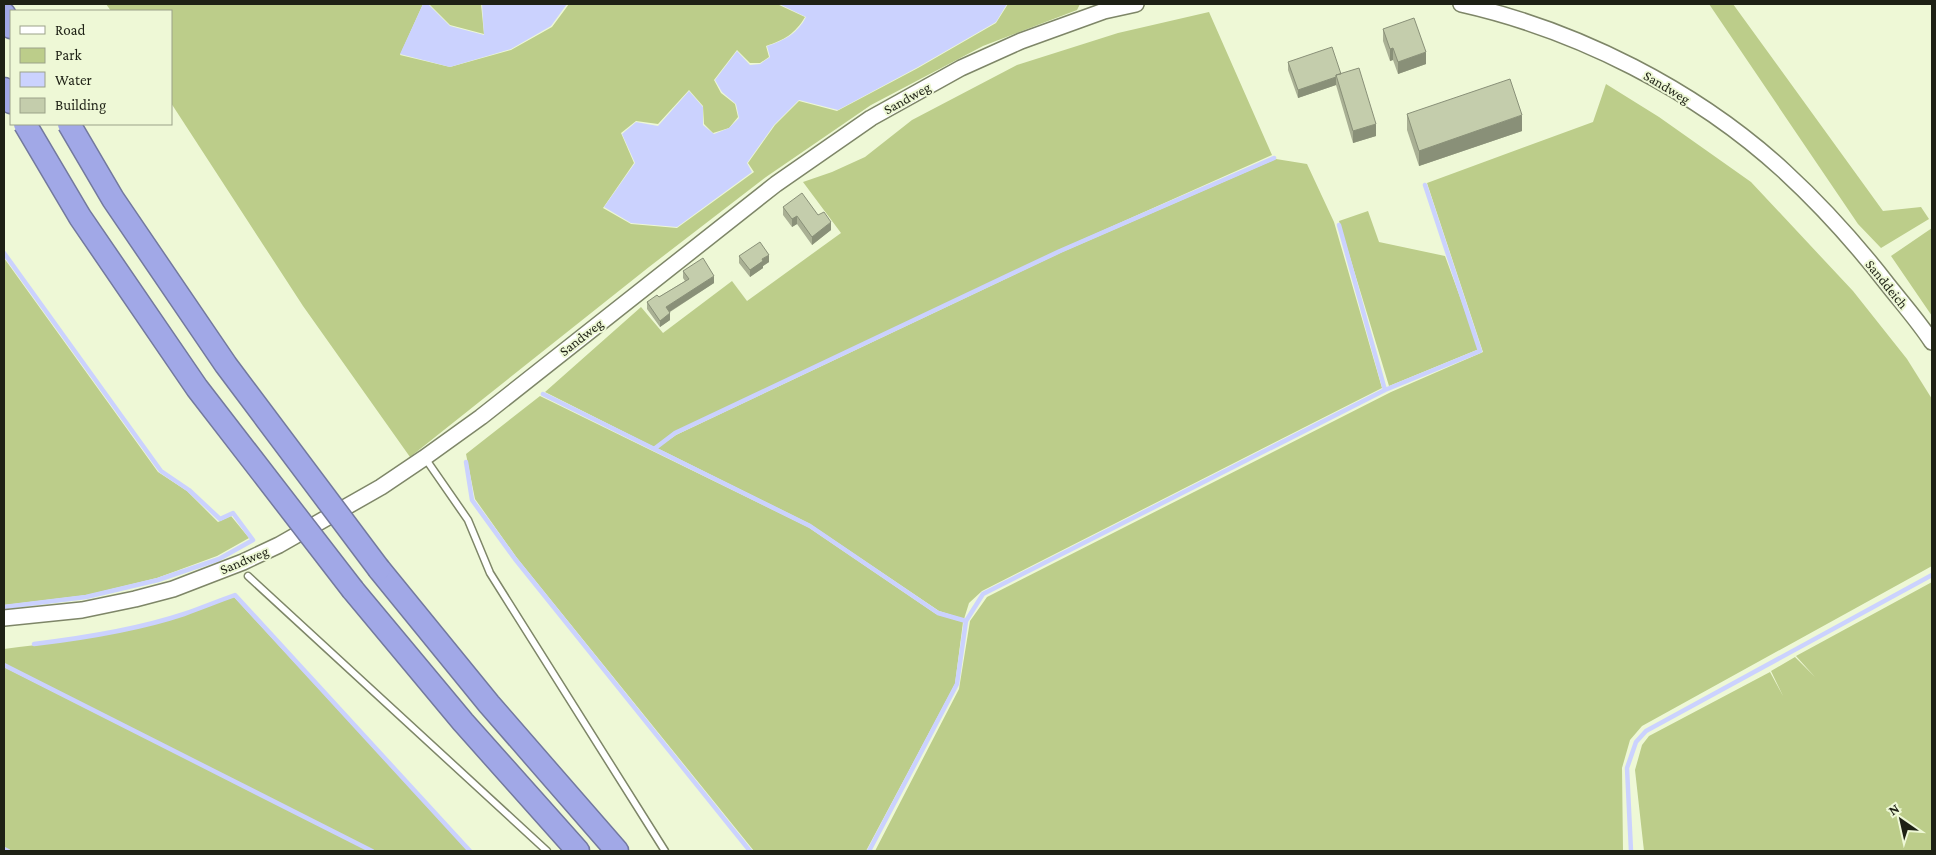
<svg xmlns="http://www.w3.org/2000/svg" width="1936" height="855" viewBox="0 0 1936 855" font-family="'Crimson Pro',serif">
<rect width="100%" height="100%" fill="#eef8d6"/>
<path fill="#bccd8a" d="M 106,4 L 423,4 L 400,55 L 450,67 L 511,50 L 552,27 L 569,4 L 777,4 L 805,17 C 795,34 784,40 766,46 L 769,57 L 760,63 L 750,63 L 737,50 L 714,80 L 721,93 L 735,104 L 738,117 L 729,128 L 713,133 L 704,124 L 703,106 L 689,90 L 658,124 L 636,121 L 621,133 L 634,163 L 603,208 L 631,224 L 677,228 L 754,172 L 748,163 L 775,125 L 799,101 L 837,111 L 918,68 L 996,23 L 1008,4 L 1080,4 L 1077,10 L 983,46 L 871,105 L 766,177 L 649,267 L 410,457 L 303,306 L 171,103 L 171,11 L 111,11 Z
M 429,4 L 481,4 L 484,34 L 450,25 Z
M 1709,4 L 1733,4 L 1883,211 L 1921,207 L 1929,219 L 1881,248 L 1858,224 Z
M 1209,12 L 1272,155 L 1059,250 L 675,432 L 654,447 L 545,392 L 641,307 L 663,333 L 732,281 L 747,301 L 841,233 L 803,182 L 832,172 L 865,157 L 912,120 L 1017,65 L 1118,33 Z
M 1606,84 L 1659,117 L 1751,182 L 1853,291 L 1907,359 L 1932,399 L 1932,566 L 1642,726 L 1630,740 L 1622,768 L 1623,851 L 875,851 L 959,689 L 970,621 L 987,597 L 1391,392 L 1483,352 L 1427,183 L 1593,122 Z
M 1276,159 L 1307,164 L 1334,222 L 1382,388 L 982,591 L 969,603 L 964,619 L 939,611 L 810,524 L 657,448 L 676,435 L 1060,253 Z
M 1368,211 L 1379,242 L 1445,256 L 1479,349 L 1389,386 L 1339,221 Z
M 1932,228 L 1932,316 L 1891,256 Z
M 4,258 L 158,472 L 187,491 L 218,522 L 231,516 L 249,538 L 217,556 L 157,578 L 87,595 L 4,605 Z
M 540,396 L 808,527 L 936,614 L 963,622 L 955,684 L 866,851 L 754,851 L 517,558 L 475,499 L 466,454 Z
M 1932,582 L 1932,851 L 1644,851 L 1635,770 L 1642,745 L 1649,736 L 1770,672 L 1783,696 L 1771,671 L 1795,657 L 1815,677 L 1796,656 Z
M 234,597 L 469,851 L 374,851 L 4,664 L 4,649 C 44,644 85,639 125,630 C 162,623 198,610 234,597 Z
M 4,667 L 370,851 L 12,851 L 4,847 Z"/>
<path fill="#cbd2fe" d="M 423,4 L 428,4 L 450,26 L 484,35 L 482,4 L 567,4 L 551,26 L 511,49 L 450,67 L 400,54 Z
M 779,4 L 1007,4 L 996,22 L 918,67 L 838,110 L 799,100 L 774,125 L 747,163 L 752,172 L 677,227 L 631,223 L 604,207 L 635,163 L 622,134 L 636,122 L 658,126 L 689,91 L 703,107 L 703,125 L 714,134 L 729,128 L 739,118 L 736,104 L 722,92 L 715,80 L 737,51 L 750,65 L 760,64 L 770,57 L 767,46 C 784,41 798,33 806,17 Z"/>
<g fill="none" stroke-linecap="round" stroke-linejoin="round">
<path stroke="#cbd2fe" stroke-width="4.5" d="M 4,253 L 161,471 L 189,490 L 220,519 L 233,513 L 253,540 L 219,559 L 158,580 L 86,597 L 4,607
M 1385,390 L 1480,351 L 1425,185
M 543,394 L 810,526 L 938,613 L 966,621
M 654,449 L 675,433 L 1060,251 L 1274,158
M 466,462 L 472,500 L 515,559 L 750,851
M 34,644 C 84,638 136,630 184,614 C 201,608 218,601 235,595 L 470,851
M 4,665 L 372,851
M 4,849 L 8,851
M 869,851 L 957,684 L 966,621 L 983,594 L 1385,390 L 1339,225
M 1631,851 L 1627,768 L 1636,742 L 1646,731 L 1932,575"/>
<defs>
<path id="service" d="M 425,458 L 468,520 L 490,573 L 665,851
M 248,576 L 547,851"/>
<path id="tertiary" d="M 1461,4 C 1577,30 1696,90 1784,171 C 1822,206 1857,245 1888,285 C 1903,304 1919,322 1932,342
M 4,618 L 82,610 L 135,599 L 173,589 L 243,562 L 279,545 L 381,487 L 424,458 L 481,417 L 776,184 L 871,118 L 961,68 L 1021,41 L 1104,11 L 1136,4"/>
<path id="motorway" d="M 4,14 L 11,27
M 4,89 L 11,102
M 379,569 L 489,704 L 617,851
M 353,590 L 463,722 L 578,851"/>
</defs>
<use href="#service" stroke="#7e8668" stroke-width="9"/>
<use href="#tertiary" stroke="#7e8668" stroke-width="18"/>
<use href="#motorway" stroke="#73799e" stroke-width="25"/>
<use href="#service" stroke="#fff" stroke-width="6"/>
<use href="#tertiary" stroke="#fff" stroke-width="15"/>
<use href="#motorway" stroke="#a1a8e7" stroke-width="22"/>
<defs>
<path id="motorway-bridge" d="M 25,124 L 80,217 L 197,388 L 353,590
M 69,124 L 113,199 L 226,365 L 379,569"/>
</defs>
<use href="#motorway-bridge" stroke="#73799e" stroke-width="25" stroke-linecap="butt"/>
<use href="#motorway-bridge" stroke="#a1a8e7" stroke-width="22"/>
</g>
<path fill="#a9b094" d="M 1383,29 L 1426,64 L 1398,74 L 1393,60 L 1390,61 L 1383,41 Z
M 1288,62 L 1341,74 L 1376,136 L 1353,143 L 1336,85 L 1298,98 L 1288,70 Z
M 1407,114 L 1522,131 L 1419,166 L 1407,130 Z
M 783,207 L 818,215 L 831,230 L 812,245 L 797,224 L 792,227 L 783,215 Z
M 739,256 L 769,262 L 763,266 L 763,268 L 750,277 L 739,263 Z
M 683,271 L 714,283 L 670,312 L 670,320 L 660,327 L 647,309 L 647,302 L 659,297 L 685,281 L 683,278 Z"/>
<path fill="#899078" d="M 1393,48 L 1393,60 L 1390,61 L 1390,49 Z
M 1426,52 L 1426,64 L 1398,74 L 1398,62 Z
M 1336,77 L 1336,85 L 1298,98 L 1298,90 Z
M 1522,115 L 1522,131 L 1419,166 L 1419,151 Z
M 1376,124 L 1376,136 L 1353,143 L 1353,131 Z
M 797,216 L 797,224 L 792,227 L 792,219 Z
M 831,222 L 831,230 L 812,245 L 812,237 Z
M 769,255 L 769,262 L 763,266 L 763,268 L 750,277 L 750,270 L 762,259 Z
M 714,276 L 714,283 L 666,314 L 666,307 Z
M 670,313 L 670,320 L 660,327 L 660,321 Z"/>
<path fill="#c4cdac" stroke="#899078" d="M 1414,18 L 1426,52 L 1398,62 L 1393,48 L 1390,49 L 1383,29 Z
M 1332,47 L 1341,74 L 1336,75 L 1336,77 L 1298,90 L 1288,62 Z
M 1359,68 L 1376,124 L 1353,131 L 1336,75 Z
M 1510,79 L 1522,115 L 1419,151 L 1407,114 Z
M 802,193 L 818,215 L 824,212 L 831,222 L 812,237 L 797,216 L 792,219 L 783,207 Z
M 760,242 L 769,255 L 762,259 L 763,261 L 750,270 L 739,256 Z
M 703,258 L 714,276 L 666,307 L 670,313 L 660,321 L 647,302 L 657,295 L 659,297 L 689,279 L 683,271 Z"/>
<g text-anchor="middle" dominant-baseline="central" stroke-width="4" stroke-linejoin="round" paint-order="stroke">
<g font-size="14" fill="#1e2115" stroke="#eef8d6">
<text transform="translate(1667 87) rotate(31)">Sandweg</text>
<text transform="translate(907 98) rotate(-29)">Sandweg</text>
<text transform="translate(1887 284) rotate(51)">Sanddeich</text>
<text transform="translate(581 337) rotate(-38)">Sandweg</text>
<text transform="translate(244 560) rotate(-23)">Sandweg</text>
</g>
</g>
<rect width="1936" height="855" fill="none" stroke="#1e2115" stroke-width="10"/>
<rect x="10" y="10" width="162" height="115" fill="#eef8d6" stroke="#9ba289"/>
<rect x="20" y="26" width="25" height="8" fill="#ffffff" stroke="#9ba289"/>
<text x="55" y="35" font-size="15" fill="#1e2115">Road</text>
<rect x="20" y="48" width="25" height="15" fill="#bccd8a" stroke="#9ba289"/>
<text x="55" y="60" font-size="15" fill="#1e2115">Park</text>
<rect x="20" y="72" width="25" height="15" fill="#cbd2fe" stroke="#9ba289"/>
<text x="55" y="85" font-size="15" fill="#1e2115">Water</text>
<rect x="20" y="98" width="25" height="15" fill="#c4cdac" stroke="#9ba289"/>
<text x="55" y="110" font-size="15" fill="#1e2115">Building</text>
<g transform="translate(1901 820) rotate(326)" stroke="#eef8d6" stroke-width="4" paint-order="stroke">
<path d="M0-4L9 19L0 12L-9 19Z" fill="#1e2115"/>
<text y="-8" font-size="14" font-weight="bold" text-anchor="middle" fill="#1e2115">N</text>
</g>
</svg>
